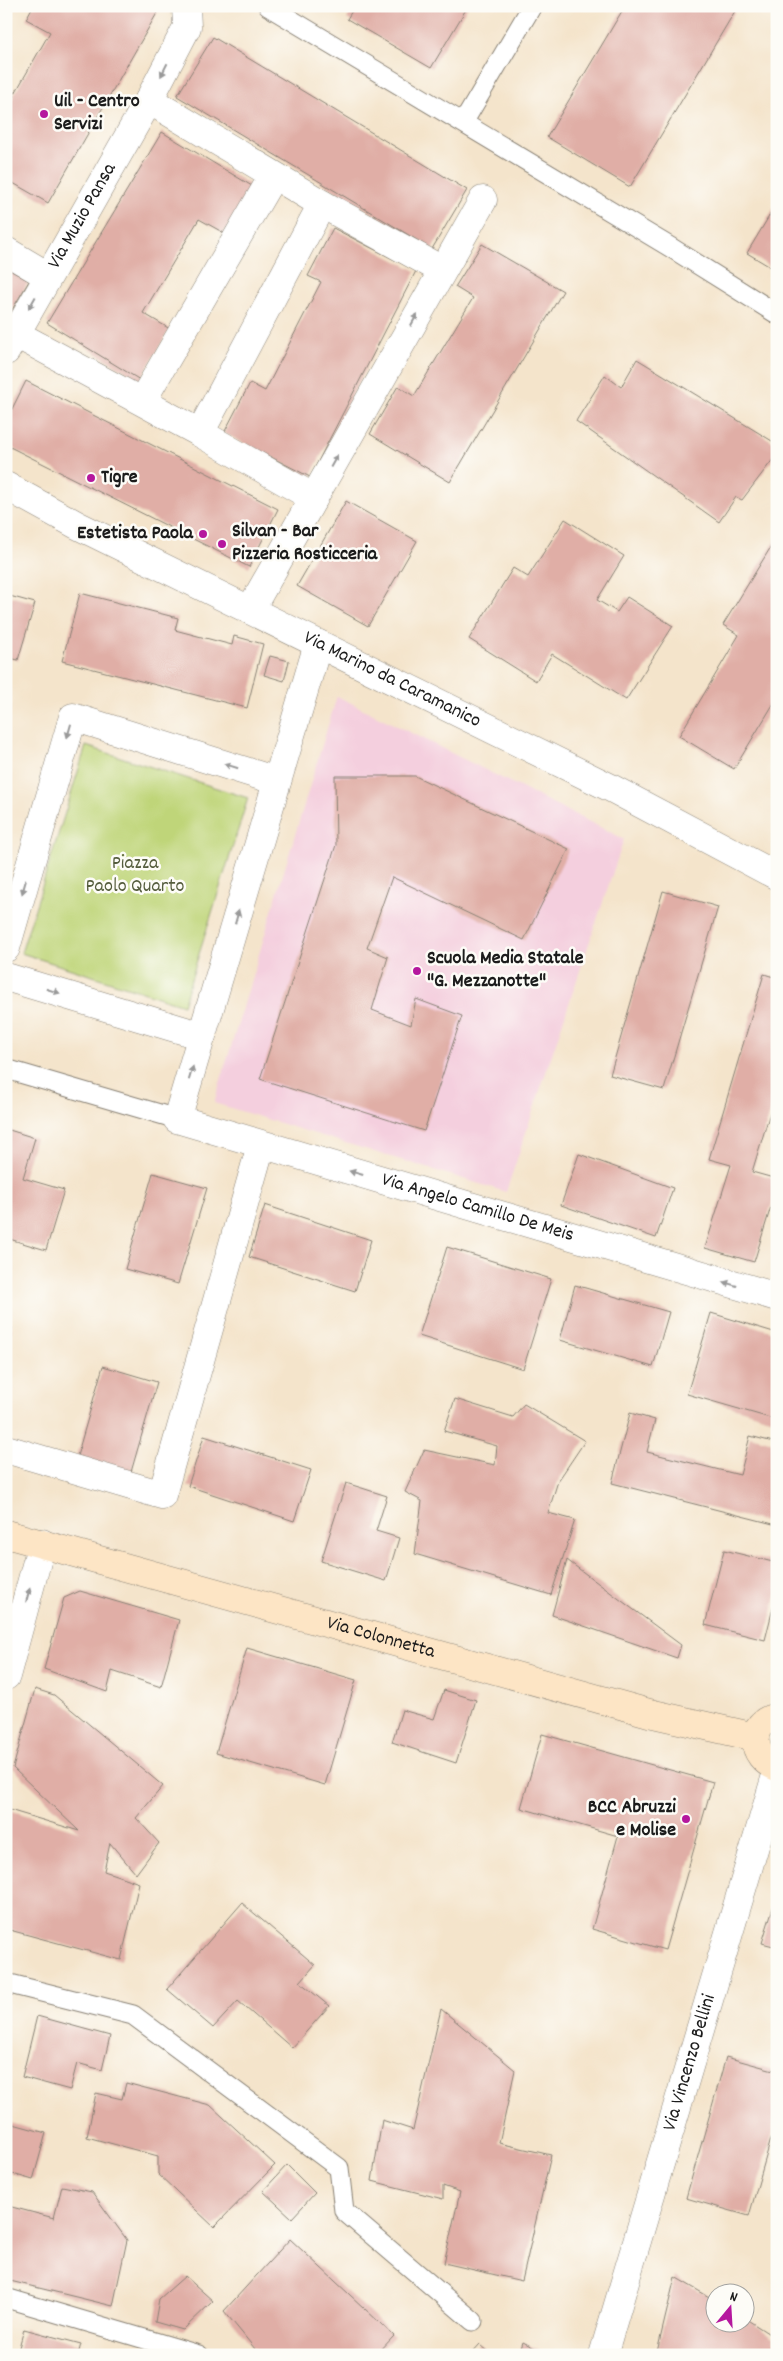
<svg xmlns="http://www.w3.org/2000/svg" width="783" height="2361" viewBox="0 0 783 2361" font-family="Dekko,sans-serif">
<rect width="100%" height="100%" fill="#fdfcf7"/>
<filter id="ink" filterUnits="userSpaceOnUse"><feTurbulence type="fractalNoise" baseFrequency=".02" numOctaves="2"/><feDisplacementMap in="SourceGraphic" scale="10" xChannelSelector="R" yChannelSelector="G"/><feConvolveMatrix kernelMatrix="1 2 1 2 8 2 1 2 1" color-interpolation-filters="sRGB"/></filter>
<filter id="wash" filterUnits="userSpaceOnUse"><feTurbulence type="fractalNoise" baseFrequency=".0096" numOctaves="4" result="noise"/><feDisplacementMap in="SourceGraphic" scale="20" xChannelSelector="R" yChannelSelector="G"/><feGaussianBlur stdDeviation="1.12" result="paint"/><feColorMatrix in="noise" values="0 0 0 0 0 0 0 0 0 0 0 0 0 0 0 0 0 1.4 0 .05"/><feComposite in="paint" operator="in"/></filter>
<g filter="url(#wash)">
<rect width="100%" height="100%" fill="#f4e4cb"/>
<path fill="#f4cfde" d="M 337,696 L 624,839 L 506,1192 L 214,1103 Z"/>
<path fill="#bfd579" stroke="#6e784a" d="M 86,746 L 248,798 L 183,1005 L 21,953 Z"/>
<g id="blocks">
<path fill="#e0aea6" d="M 33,6 L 160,8 L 48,203 L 6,179 L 6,109 L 50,32 L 26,19 Z
M 355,6 L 468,6 L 431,68 L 347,19 Z
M 625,6 L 738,6 L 630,187 L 547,137 Z
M 213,37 L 467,190 L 432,249 L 177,96 Z
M 162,132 L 252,186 L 224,233 L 199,219 L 143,313 L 170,329 L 140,380 L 47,323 Z
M 777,203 L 777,271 L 747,253 Z
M 333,228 L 416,271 L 310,477 L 224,433 L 250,383 L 265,391 L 321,282 L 308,276 Z
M 482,244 L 563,291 L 450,482 L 370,434 L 398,386 L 414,396 L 473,298 L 455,287 Z
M 6,268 L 29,281 L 6,320 Z
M 637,359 L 777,444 L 777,454 L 742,500 L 736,497 L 719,522 L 576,421 L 605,375 L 621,387 Z
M 26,381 L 278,509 L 249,567 L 6,445 L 6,421 Z
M 346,501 L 417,541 L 368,626 L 297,586 Z
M 565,519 L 624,556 L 597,600 L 617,612 L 627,597 L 673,626 L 626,700 L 552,654 L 536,681 L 469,639 L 513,568 L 528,577 Z
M 777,537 L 777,698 L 734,769 L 679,736 L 739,635 L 723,625 Z
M 80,593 L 178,618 L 175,630 L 232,645 L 234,636 L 263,644 L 247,708 L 62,661 Z
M 6,595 L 35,603 L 18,660 L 6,657 Z
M 270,656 L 289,661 L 284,681 L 264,675 Z
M 335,776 L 415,776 L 569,849 L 524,940 L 392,877 L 367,948 L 388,957 L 372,1010 L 411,1025 L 416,999 L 462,1016 L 424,1131 L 260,1079 L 336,845 Z
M 663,891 L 718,907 L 664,1090 L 610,1075 Z
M 764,974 L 777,978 L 777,1090 L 752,1172 L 777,1179 L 777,1187 L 754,1262 L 705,1248 L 731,1165 L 709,1159 Z
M 6,1129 L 35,1138 L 23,1178 L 64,1190 L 46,1250 L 6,1238 Z
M 579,1154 L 673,1188 L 656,1238 L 561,1205 Z
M 153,1173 L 207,1188 L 178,1284 L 125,1269 Z
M 265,1205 L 371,1240 L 355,1291 L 249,1257 Z
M 447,1247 L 551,1279 L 523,1369 L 419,1336 Z
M 575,1285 L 669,1312 L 653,1367 L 560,1340 Z
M 711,1313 L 777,1333 L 777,1420 L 687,1394 Z
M 6,1326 L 12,1328 L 7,1349 L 6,1348 Z
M 103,1366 L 157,1382 L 129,1479 L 75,1463 Z
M 455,1399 L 513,1417 L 524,1404 L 585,1441 L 558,1481 L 548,1513 L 575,1520 L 551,1595 L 415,1554 L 422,1501 L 405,1492 L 424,1450 L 495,1465 L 497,1446 L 444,1431 Z
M 630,1413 L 655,1420 L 647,1452 L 740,1475 L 750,1436 L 777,1443 L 777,1525 L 612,1483 Z
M 204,1436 L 311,1470 L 294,1521 L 188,1486 Z
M 346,1483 L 387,1496 L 376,1531 L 399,1538 L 386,1581 L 321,1561 Z
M 724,1550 L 777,1563 L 777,1592 L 765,1640 L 705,1625 Z
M 567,1560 L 681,1645 L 677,1658 L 552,1615 Z
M 80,1591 L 179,1620 L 161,1687 L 112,1671 L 107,1692 L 44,1669 L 64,1598 Z
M 247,1648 L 356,1680 L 325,1785 L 216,1753 Z
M 35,1689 L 54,1695 L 163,1786 L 136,1818 L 159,1843 L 136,1874 L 110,1843 L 104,1871 L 139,1883 L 121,1960 L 6,1929 L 6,1809 L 79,1831 L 13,1768 Z
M 444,1690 L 476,1700 L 456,1763 L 392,1742 L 402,1710 L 434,1719 Z
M 542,1734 L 713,1782 L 665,1950 L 592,1929 L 618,1836 L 521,1808 Z
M 776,1898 L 777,1898 L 777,1947 L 762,1943 Z
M 242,1903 L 315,1965 L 300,1982 L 329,2006 L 292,2048 L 238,2001 L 213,2028 L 167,1989 Z
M 441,2009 L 515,2070 L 499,2143 L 551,2155 L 522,2281 L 444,2263 L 460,2192 L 443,2186 L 443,2199 L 372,2181 L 382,2120 L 413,2130 Z
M 37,2016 L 110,2036 L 102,2070 L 77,2063 L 70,2090 L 22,2077 Z
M 726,2057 L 777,2071 L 777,2118 L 749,2216 L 686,2198 Z
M 126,2083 L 210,2105 L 275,2165 L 214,2227 L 158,2174 L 158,2156 L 87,2137 L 96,2093 L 122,2099 Z
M 6,2122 L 46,2133 L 33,2180 L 6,2172 Z
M 287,2165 L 315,2193 L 292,2218 L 263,2191 Z
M 62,2186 L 92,2192 L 127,2240 L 113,2306 L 6,2280 L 8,2206 L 54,2218 Z
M 290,2239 L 394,2336 L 376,2355 L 260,2355 L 224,2311 Z
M 185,2276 L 213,2301 L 183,2330 L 155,2322 L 159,2299 Z
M 675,2277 L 716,2301 L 716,2324 L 746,2324 L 746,2319 L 774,2337 L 773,2355 L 666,2355 L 657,2352 Z
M 24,2329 L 81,2344 L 78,2355 L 17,2355 Z
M 523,2342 L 548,2355 L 519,2355 Z
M 480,2344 L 492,2355 L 470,2355 Z"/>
</g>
</g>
<g filter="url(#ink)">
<use href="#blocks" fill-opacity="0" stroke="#888074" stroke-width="1"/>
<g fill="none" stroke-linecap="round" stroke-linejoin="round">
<defs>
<path id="lane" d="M 268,6 L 670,247 L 777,314
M 463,123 L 532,6
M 6,1069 L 177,1119
M 6,1983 L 133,2015 L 339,2168 L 344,2211 L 473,2321
M 6,2298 L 199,2355"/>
<g id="street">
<path d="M 149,100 L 322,204 L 200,433 L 314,498"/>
<path d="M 322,204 L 442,270"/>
<path d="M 6,251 L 48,276"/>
<path d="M 16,334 L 200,433"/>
<path id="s1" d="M 6,351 L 149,100 L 187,27 L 186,6"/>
<path d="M 142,401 L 273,176"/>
<path id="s2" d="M 6,486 L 77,525 L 611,788 L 777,876"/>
<path d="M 250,610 L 483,200"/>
<path id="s3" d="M 318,644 L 177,1119 L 777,1297"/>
<path d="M 6,948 L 73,717 L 277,781"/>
<path d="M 6,977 L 202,1036"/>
<path d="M 6,1449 L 162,1495 L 261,1145"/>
<path d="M 6,1676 L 42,1543"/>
<path id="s4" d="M 603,2355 L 777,1772"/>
</g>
<g id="secondary">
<path id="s5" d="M 6,1534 L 649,1713 L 755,1737"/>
<path d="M 777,1717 C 747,1722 750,1758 777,1767"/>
</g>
</defs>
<use href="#lane" stroke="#888074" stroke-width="21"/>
<use href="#street" stroke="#888074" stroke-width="29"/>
<use href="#secondary" stroke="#888074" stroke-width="29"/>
<use href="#lane" stroke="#fff" stroke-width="19"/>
<use href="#street" stroke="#fff" stroke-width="28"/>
<use href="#secondary" stroke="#fde5c5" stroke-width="28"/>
</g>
<defs><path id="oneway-solid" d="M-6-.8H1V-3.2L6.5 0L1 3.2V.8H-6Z" transform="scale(1.25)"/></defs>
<g fill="#999">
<use href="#oneway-solid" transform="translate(164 70) rotate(117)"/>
<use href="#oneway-solid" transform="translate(32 303) rotate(119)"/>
<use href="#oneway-solid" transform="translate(414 320) rotate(-61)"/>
<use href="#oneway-solid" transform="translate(334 461) rotate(-61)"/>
<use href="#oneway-solid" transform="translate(69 731) rotate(106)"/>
<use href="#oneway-solid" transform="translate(231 766) rotate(-163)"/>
<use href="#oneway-solid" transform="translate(24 887) rotate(106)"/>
<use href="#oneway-solid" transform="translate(237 917) rotate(-74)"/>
<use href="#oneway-solid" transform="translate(53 991) rotate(17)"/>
<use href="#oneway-solid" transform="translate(191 1073) rotate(-73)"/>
<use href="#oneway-solid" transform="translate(356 1173) rotate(-164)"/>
<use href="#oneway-solid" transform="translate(730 1284) rotate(-164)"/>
<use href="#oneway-solid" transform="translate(28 1595) rotate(-75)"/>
</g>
</g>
<g fill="#b5179e" stroke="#fdfcf7" stroke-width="2">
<circle cx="44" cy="114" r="5"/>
<circle cx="91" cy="478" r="5"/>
<circle cx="203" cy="534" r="5"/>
<circle cx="222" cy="544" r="5"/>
<circle cx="417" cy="971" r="5"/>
<circle cx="686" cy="1819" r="5"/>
</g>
<g text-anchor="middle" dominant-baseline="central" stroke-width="5" stroke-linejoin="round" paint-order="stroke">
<g font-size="20" font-weight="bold" fill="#1c1c1c" stroke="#fdfcf7" text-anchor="start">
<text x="54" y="102">Uil - Centro<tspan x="54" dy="23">Servizi</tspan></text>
<text x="101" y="478">Tigre</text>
<text x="232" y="532">Silvan - Bar<tspan x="232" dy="23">Pizzeria Rosticceria</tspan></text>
<text x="193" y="534" text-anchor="end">Estetista Paola</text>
<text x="427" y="959">Scuola Media Statale<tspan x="427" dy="23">"G. Mezzanotte"</tspan></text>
<text x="676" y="1808" text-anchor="end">BCC Abruzzi<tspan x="676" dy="23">e Molise</tspan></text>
</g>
<g font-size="20" fill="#1c1c1c" stroke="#fdfcf7">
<text stroke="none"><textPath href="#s1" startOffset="155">Via Muzio Pansa</textPath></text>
<text stroke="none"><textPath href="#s2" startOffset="432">Via Marino da Caramanico</textPath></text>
<text stroke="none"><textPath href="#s3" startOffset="809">Via Angelo Camillo De Meis</textPath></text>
<text stroke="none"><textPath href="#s5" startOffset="389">Via Colonnetta</textPath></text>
<text stroke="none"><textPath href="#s4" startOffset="305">Via Vincenzo Bellini</textPath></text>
</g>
<g font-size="20" fill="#555d3d" stroke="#fdfcf7">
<text x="135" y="864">Piazza<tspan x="135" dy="23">Paolo Quarto</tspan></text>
</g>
</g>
<rect width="783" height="2361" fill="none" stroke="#fdfcf7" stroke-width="25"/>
<g transform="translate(730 2308) rotate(18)"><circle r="24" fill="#fdfcf7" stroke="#a3a29f"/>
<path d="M0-4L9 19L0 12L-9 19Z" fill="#b5179e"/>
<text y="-8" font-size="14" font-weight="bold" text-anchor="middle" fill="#1c1c1c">N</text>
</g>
</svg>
